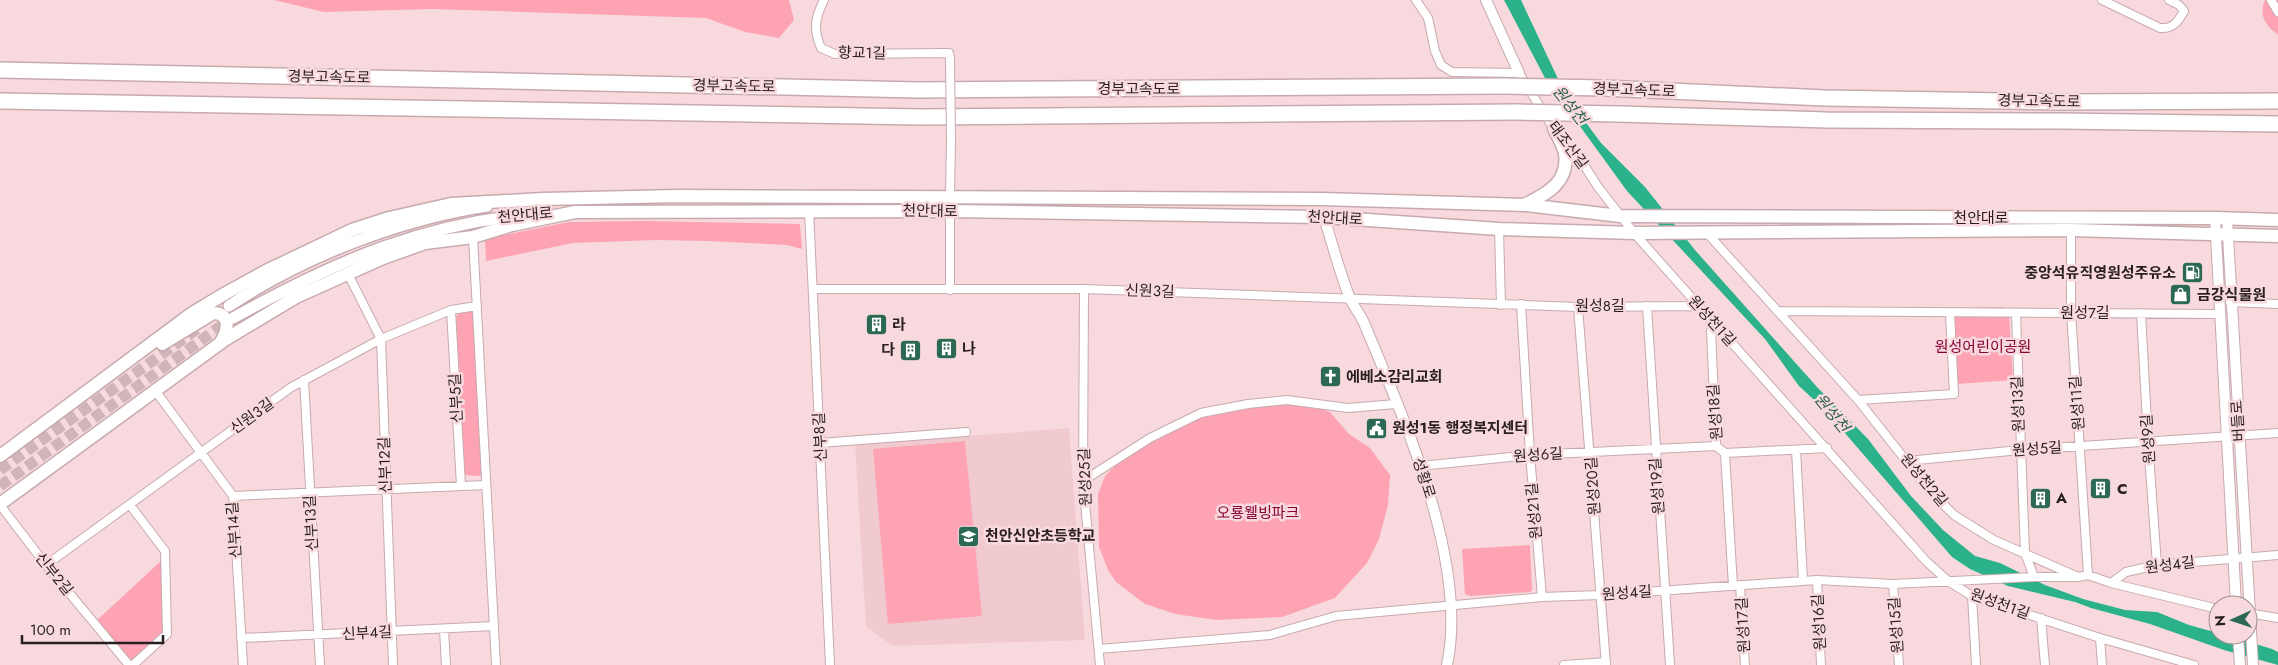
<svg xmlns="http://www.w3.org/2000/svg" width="2278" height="665" viewBox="0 0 2278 665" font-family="Jost,'Noto Sans KR',sans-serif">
<rect width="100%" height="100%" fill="#f8dade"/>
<path fill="#f1cad0" d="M 1069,428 L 1085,640 L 893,646 L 866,627 L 855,445 Z"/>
<path fill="#fda3b3" d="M 274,0 L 789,0 L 794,20 L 779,38 L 745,32 L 706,18 L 432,9 L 324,12 Z
M 2265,0 L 2278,0 L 2278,35 C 2266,26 2258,15 2265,0 Z
M 644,221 L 800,224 L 802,249 L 787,245 L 707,241 L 657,240 L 573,243 L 486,261 L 485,239 L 569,222 Z
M 2003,307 L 2009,314 L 2013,380 L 1957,384 L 1954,312 L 1959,308 Z
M 471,309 L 474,311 L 483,474 L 480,476 L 463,475 L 456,317 L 459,313 Z
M 1279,404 L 1316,407 L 1330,412 L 1349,434 L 1370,448 L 1390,475 L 1388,505 L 1379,539 L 1367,563 L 1335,598 L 1282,617 L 1216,620 L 1175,614 L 1145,604 L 1116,582 L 1108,570 L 1099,547 L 1098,494 L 1105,476 L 1120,461 L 1152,441 L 1203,416 Z
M 965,441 L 982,616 L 888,624 L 873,449 Z
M 1530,545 L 1532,590 L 1530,592 L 1470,596 L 1465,594 L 1462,549 Z
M 161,561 L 164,631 L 133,660 L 129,661 L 96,621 Z"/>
<path fill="#2bb28b" d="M 1504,0 L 1521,0 L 1559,81 L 1576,109 L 1601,143 L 1645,187 L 1695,250 L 1817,387 L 1868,439 L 1911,496 L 1943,530 L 1975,556 L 2000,563 L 2045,585 L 2083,599 L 2125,610 L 2157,612 L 2189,625 L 2218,633 L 2218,635 L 2230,636 L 2272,649 L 2278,652 L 2278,665 L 2224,650 L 2150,624 L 2091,608 L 2075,602 L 2008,586 L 1970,569 L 1952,557 L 1825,410 L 1799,386 L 1765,339 L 1627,191 L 1545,78 Z"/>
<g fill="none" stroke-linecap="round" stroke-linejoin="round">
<path stroke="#cfb4b8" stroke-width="11" stroke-dasharray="11 5.5" stroke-linecap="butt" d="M 0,470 L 197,329
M 0,486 L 232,318"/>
<defs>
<path id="minor" d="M 824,0 C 815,18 813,29 821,48 L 835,54 L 949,53 L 950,59
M 1416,0 L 1428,18 L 1435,51 L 1441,65 L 1452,72 L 1519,73 L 1555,131
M 2102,0 L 2160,28 C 2173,29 2178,22 2184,11 L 2179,5 L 2169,0
M 2271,0 L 2278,12
M 1565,144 L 1582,162 L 1598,187 L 1634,233 L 1926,561 L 1948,581 L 1972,596 L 2100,638 L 2194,665
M 950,196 L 951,140
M 809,210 L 830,665
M 1499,229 L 1501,305
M 2071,230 L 2071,312 L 2088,575
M 1707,233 L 1858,400 L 1930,491 L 1954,515 L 1994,540 L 2078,577 L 2088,575 L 2111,583 L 2218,609
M 473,237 L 496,665
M 348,274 L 381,339 L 393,665
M 813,289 L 1084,289 L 1578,307 L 1699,306
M 1084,289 L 1083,481 L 1100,665
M 950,290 L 950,211
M 2230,302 L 2278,304
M 1521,304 L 1530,455 L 1542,597
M 1647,306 L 1670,665
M 1578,307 L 1606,665
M 451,310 L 461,486
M 1777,311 L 2220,314
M 2141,313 L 2148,441 L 2157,565
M 2016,314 L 2025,553 L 2034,577
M 1716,326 L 1711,330 L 1716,446 L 1725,453 L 1733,586
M 304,380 L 320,665
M 154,389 L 233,496 L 243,665
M 1858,400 L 1954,394 L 1950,313
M 820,443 L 966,432
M 1796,450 L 1803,580
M 1725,453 L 1827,448
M 1907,461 L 2020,450 L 2278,433
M 1420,466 L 1530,455 L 1716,446
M 1083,481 L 1150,438 L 1201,413 L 1248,404 L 1287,400 L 1348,408 L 1396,404
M 233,496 L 486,485
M 0,505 L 46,565 L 129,665
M 130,505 L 165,551 L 167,634 L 133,665
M 46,565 L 290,388 L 381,339 L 451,310 L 477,306
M 1817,580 L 1821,665
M 2111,583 L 2126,572 L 2157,565 L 2278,555
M 1893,584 L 1899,665
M 1740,585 L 1745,665
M 1972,596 L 1976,665
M 2248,613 L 2278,618
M 2041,618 L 2045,665
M 444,629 L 446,665
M 241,638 L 494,626
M 2100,638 L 2102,665
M 1099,649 L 1270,635 L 1336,616 L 1542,597 L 1600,595 L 1817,580 L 1893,584 L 2034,577 L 2078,577
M 1564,665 L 1606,662"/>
<path id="tertiary" d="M 1486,0 L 1519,73
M 1324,217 C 1332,243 1339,270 1349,296 C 1353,306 1360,314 1364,323 C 1403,416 1469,563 1447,665
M 2215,218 L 2236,605
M 2227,219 L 2253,665
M 2238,635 L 2240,665"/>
<path id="secondary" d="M 229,306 C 302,257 400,219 487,206
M 233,318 C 335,261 430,220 548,213"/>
<path id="primary" d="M 1526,204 C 1547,194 1569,182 1565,154 C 1564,146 1557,136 1554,128
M 162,344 L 213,313 C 232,313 228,332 220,343
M 0,456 L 191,314 L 226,293 L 266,271 L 352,230 L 389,218 L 451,204 L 543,199 L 678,196 L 1321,199 L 1526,205 L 1620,216 L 2215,218 L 2278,220
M 0,504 L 226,339 L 296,297 L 383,258 L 425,243 L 473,237 L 512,225 L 575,212 L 950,211 L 1324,217 L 1499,229 L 1634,233 L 2071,230 L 2278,236"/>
<path id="motorway" d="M 0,70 L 918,90 L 1505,86
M 1604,88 L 1825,98 L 2059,102 L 2278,101
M 0,101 L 921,117 L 1516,112
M 1618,114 L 1826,120 L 2060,121 L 2278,124"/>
</defs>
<use href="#minor" stroke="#c7aaae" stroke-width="10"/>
<use href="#tertiary" stroke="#c7aaae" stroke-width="12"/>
<use href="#secondary" stroke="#c7aaae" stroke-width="14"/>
<use href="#primary" stroke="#c7aaae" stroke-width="15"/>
<use href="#motorway" stroke="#c7aaae" stroke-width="18"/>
<use href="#minor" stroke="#fff" stroke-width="8"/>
<use href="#tertiary" stroke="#fff" stroke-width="10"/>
<use href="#secondary" stroke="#fff" stroke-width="11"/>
<use href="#primary" stroke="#fff" stroke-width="12"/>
<use href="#motorway" stroke="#fff" stroke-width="15"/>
<defs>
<path id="minor-bridge" d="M 950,59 L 951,140"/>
<path id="motorway-bridge" d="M 1505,86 L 1604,88
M 1516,112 L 1618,114"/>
</defs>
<use href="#minor-bridge" stroke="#c7aaae" stroke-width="10" stroke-linecap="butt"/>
<use href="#motorway-bridge" stroke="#c7aaae" stroke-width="18" stroke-linecap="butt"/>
<use href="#minor-bridge" stroke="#fff" stroke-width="8"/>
<use href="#motorway-bridge" stroke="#fff" stroke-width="15"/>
</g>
<defs>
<symbol id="fuel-square" viewBox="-11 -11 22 22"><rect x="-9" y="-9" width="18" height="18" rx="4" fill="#2c6954" stroke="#f8dade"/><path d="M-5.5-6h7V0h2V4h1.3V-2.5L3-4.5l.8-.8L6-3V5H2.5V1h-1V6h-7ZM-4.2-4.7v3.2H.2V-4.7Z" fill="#fff"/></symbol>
<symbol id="shop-square" viewBox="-11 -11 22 22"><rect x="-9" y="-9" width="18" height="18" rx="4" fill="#2c6954" stroke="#f8dade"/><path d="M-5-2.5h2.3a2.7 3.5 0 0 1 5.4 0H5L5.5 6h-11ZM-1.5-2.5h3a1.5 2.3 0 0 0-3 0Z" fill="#fff"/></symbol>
<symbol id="building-square" viewBox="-11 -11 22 22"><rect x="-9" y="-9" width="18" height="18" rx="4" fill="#2c6954" stroke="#f8dade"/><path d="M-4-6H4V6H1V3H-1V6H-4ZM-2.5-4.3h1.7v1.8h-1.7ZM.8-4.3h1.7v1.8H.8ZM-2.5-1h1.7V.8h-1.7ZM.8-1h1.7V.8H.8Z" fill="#fff"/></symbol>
<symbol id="church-square" viewBox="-11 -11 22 22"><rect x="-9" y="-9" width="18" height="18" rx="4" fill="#2c6954" stroke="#f8dade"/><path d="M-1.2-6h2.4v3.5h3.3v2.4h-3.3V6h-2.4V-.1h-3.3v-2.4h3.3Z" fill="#fff"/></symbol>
<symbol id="civic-square" viewBox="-11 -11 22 22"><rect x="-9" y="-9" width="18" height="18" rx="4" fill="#2c6954" stroke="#f8dade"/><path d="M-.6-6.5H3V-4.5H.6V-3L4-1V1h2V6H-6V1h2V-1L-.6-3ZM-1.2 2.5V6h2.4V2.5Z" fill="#fff"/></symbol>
<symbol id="school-square" viewBox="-11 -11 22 22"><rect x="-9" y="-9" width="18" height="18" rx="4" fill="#2c6954" stroke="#f8dade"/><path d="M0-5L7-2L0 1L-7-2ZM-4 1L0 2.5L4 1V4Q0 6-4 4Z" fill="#fff"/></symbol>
</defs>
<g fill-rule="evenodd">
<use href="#fuel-square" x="2180" y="260" width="25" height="25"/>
<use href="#shop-square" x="2168" y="282" width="25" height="25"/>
<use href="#building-square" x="864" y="312" width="25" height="25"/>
<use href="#building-square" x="934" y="336" width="25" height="25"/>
<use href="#building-square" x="898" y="338" width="25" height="25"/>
<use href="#church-square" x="1318" y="364" width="25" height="25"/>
<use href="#civic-square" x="1364" y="416" width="25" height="25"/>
<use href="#building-square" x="2088" y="476" width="25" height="25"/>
<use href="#building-square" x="2028" y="486" width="25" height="25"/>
<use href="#school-square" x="956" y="524" width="25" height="25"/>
</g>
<g text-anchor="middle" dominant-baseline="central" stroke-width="5" stroke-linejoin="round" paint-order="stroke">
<g font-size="15" fill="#291e20" stroke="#f8dade">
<text transform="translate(862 53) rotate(1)">향교1길</text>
<text transform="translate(329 77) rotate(1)">경부고속도로</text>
<text transform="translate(734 86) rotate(1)">경부고속도로</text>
<text x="1139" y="89">경부고속도로</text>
<text transform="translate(1634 90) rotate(2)">경부고속도로</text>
<text transform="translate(2039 101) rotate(1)">경부고속도로</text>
<text transform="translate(1568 145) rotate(53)">태조산길</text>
<text transform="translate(930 211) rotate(1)">천안대로</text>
<text transform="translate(525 215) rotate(-5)">천안대로</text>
<text transform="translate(1335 218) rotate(3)">천안대로</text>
<text x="1981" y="218">천안대로</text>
<text transform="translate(1150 291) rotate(2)">신원3길</text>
<text x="1600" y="306">원성8길</text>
<text x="2085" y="313">원성7길</text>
<text transform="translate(1712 321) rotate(48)">원성천1길</text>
<text transform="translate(456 398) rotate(-93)">신부5길</text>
<text transform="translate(2077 403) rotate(-94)">원성11길</text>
<text transform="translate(2018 404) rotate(-92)">원성13길</text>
<text transform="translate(1715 412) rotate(-94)">원성18길</text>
<text transform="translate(252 416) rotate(-36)">신원3길</text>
<text transform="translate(2238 421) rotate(-94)">버들로</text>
<text transform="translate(820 437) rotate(-93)">신부8길</text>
<text transform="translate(2148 439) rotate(-94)">원성9길</text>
<text transform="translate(2037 449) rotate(-4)">원성5길</text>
<text transform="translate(1538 455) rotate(-4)">원성6길</text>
<text transform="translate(385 465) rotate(-92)">신부12길</text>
<text transform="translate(1085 477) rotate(-92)">원성25길</text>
<text transform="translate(1424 478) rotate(72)">성황로</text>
<text transform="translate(1924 480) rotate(50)">원성천2길</text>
<text transform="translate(1593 486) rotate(-94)">원성20길</text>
<text transform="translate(1657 486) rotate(-94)">원성19길</text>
<text transform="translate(1534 511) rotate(-95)">원성21길</text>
<text transform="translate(311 523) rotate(-93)">신부13길</text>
<text transform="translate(234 530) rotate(-94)">신부14길</text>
<text transform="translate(2170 565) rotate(-7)">원성4길</text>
<text transform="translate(54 574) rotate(51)">신부2길</text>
<text transform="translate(1627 593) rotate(-4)">원성4길</text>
<text transform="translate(2000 604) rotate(20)">원성천1길</text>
<text transform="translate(1819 622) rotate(-93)">원성16길</text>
<text transform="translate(1743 625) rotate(-93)">원성17길</text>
<text transform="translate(1896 625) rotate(-94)">원성15길</text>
<text transform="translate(367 633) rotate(-3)">신부4길</text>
</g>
<g font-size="15" font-weight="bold" fill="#291e20" stroke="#f8dade" text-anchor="start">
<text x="2176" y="273" text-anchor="end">중앙석유직영원성주유소</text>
<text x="2197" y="295">금강식물원</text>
<text x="892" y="325">라</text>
<text x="962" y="349">나</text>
<text x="895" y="350" text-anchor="end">다</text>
<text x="1346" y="377">에베소감리교회</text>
<text x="1392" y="428">원성1동 행정복지센터</text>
<text x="2117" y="489">C</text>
<text x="2056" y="498">A</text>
<text x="985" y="536">천안신안초등학교</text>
</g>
<g font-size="15" fill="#860537" stroke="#f8dade">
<text x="1983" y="347">원성어린이공원</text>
<text x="1258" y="513">오룡웰빙파크</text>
</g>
<g font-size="16" font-style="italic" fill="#2e604f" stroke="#f8dade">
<text transform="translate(1570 105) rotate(52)">원성천</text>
<text transform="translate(1832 413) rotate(51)">원성천</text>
</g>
</g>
<g transform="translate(2233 620) rotate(267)"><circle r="24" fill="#f8dade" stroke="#a58f92"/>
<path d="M0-4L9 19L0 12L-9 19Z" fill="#2c6954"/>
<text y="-8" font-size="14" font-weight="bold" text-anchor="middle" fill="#291e20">N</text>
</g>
<path d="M22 635v8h141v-8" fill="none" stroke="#291e20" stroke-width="2.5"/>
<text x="30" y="635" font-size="15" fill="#291e20" stroke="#f8dade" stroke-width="4" paint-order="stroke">100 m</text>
</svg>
